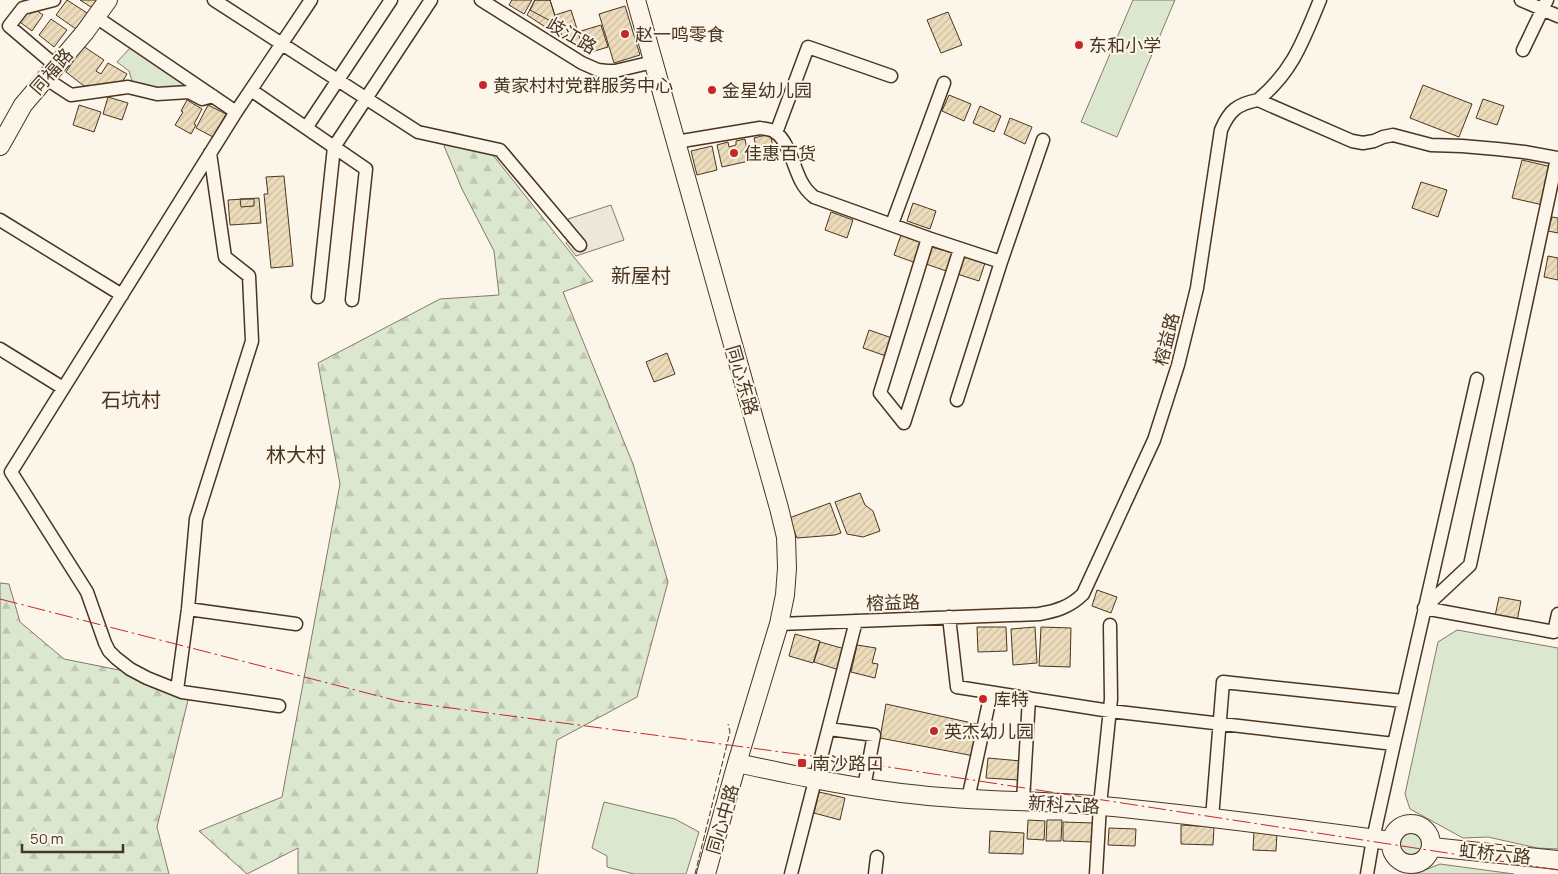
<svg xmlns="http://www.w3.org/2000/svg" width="1558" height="874" viewBox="0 0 1558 874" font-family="Manrope,'Noto Sans SC',sans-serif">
<defs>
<pattern id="forest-firs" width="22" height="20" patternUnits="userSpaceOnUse" patternTransform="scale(1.25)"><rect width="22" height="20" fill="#dce7d0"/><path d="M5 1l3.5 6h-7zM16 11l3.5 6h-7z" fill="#bec7b2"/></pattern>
<pattern id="building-hatch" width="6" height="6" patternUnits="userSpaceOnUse" patternTransform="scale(1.25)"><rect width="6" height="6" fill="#ecdcbc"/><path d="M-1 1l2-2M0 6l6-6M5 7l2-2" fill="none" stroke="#ccbda1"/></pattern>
</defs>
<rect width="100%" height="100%" fill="#fbf6e9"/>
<path fill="#dce7d0" stroke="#887966" d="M 1133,0 L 1175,0 L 1117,137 L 1081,122 Z
M 130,48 L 160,66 L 187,85 L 157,90 L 133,84 L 129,71 L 117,62 Z
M 1457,630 L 1558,648 L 1558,849 L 1537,848 L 1488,837 L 1463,838 L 1410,809 L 1405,794 L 1438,642 Z
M 604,802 L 675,819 L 699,832 L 686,874 L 634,874 L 607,867 L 607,856 L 592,848 Z
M 1411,832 C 1420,833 1425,840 1426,849 C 1409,872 1385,839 1411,832 Z
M 1440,864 L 1514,874 L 1415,874 Z"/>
<path fill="url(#forest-firs)" stroke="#887966" d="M 452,132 L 481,140 L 593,281 L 563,292 L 633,464 L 668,582 L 637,697 L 557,740 L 537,874 L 298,874 L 298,848 L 247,874 L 199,831 L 282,797 L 340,484 L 318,363 L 440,299 L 499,295 L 494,251 L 462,189 L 444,146 Z
M 0,583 L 9,584 L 20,622 L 64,659 L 174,681 L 191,688 L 157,827 L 169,874 L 0,874 Z"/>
<path fill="#ede7d9" stroke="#887966" d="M 611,205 L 624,240 L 576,256 L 566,243 L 574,234 L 568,219 Z"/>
<path fill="url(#building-hatch)" stroke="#4a3520" d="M 67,0 L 87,13 L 76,29 L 56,15 Z
M 80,0 L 100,0 L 94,9 Z
M 512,0 L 532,0 L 524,14 L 509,5 Z
M 535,0 L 550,0 L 560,32 L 556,34 L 527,15 Z
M 535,0 L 550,0 L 558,25 L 530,10 Z
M 625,6 L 640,55 L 614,63 L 599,14 Z
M 27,7 L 33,8 L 43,15 L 32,31 L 17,20 Z
M 571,10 L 583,48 L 562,36 L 555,15 Z
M 948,12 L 962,45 L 941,53 L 927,20 Z
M 51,19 L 67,30 L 54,47 L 39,35 Z
M 601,25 L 608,47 L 588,53 L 581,31 Z
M 83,46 L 104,60 L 96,71 L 101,74 L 108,63 L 127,74 L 121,84 L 84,86 L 66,72 Z
M 1423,85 L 1472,104 L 1459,137 L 1410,118 Z
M 949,95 L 971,104 L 964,121 L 942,111 Z
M 108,97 L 128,103 L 122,120 L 103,114 Z
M 1483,99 L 1504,106 L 1497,125 L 1476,118 Z
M 187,100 L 202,109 L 194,124 L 196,125 L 191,134 L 175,125 L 183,112 L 181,111 Z
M 79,105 L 101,112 L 94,132 L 73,125 Z
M 208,105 L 226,114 L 213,137 L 196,128 Z
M 980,106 L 1001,116 L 994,132 L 973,123 Z
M 1010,118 L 1032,127 L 1025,144 L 1004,134 Z
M 770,134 L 774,150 L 758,154 L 754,138 Z
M 745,139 L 749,161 L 722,167 L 717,145 L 728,142 L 729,147 L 736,145 L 736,141 Z
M 712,146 L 717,170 L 697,175 L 691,151 Z
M 1522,160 L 1552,167 L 1543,205 L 1512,198 Z
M 284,176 L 293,266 L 271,268 L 264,194 L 268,194 L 266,177 Z
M 1421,182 L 1447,190 L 1438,217 L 1412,208 Z
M 259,198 L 261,223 L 230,225 L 228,200 Z
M 240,199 L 254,199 L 254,206 L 241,207 Z
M 913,203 L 936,211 L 930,229 L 907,221 Z
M 831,212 L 853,220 L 847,238 L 825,230 Z
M 1552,217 L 1558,218 L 1558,233 L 1548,231 Z
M 901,235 L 923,243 L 916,263 L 894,255 Z
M 931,247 L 954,253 L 949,272 L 926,264 Z
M 963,256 L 985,263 L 979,281 L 957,274 Z
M 1548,256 L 1558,258 L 1558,280 L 1544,277 Z
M 869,330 L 892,338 L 886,356 L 863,348 Z
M 667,353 L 675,374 L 654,382 L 646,362 Z
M 860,493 L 865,505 L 873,511 L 880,531 L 863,537 L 847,534 L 835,502 Z
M 830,503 L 841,533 L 835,535 L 797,538 L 789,518 Z
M 1097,590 L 1117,597 L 1111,613 L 1092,606 Z
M 1499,597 L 1521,601 L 1517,621 L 1495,616 Z
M 977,627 L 1006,627 L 1007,651 L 978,652 Z
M 1035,627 L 1037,663 L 1013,665 L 1011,629 Z
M 1041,627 L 1071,628 L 1070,667 L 1039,666 Z
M 795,634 L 820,641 L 813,663 L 789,656 Z
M 820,642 L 845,649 L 839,670 L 814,662 Z
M 857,645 L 876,648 L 872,663 L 878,664 L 875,678 L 851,672 Z
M 886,704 L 981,725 L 974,756 L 880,738 Z
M 988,758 L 1021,761 L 1019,780 L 986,778 Z
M 819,792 L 845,798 L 840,820 L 814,813 Z
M 1028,820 L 1045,821 L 1044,840 L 1027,839 Z
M 1047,820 L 1062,820 L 1061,841 L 1046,841 Z
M 1063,822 L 1094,823 L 1093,842 L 1063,841 Z
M 1181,825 L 1214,827 L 1213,845 L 1181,844 Z
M 1109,828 L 1136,829 L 1135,846 L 1108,845 Z
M 990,831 L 1024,833 L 1023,854 L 989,853 Z
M 1254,831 L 1277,832 L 1276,851 L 1253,850 Z"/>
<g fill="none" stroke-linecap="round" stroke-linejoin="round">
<defs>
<path id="street" d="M 54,0 L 23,8 L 9,26 L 56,66
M 214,0 L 418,132 L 500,150 L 580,245
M 481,0 L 582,63 L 598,70 L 607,71 L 615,71 L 653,62
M 1521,0 L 1558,16
M 96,17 L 236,112
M 1523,50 L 1547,0
M 45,78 L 71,95 L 128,87 L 157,94 L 189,92 L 202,99 L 213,96
M 251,90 L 366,169 L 352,300
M 1258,100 C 1293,71 1303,41 1320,0
M 306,128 L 391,0
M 776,133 L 808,47 L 891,76
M 676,142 L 760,128 C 765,129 771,129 775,132 C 788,140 794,168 801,181 C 804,187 808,192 814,197 L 928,238 L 1001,262 L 957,400
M 0,220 L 122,295
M 892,224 L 944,83
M 928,238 L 880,393 L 904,423 L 960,249
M 1001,262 L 1043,140
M 318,297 L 334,147 L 431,0
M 0,349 L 63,388
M 1424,608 L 1470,565 L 1557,158
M 1424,608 L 1554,632 L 1558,614
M 188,609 L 296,624
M 949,617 L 957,687 L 1110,711 L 1394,744
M 779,624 L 1039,614 C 1056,611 1070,607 1083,594 L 1154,440 L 1178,365 L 1197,288 L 1221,130 C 1229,111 1237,104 1258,100 L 1352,141 L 1363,143 L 1374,141 L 1383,137 L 1393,135 L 1431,145 L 1462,146 L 1497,149 L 1524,152 L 1558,158
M 177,690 L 188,609 L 196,519 L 252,341 L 249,276 L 225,257 L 210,153
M 279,706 L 182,692 L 147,678 L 130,669 L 116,658 L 109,651 L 105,643 L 87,592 L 11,472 L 236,112 L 311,0
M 829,729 L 874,735 L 864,787
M 968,799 L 991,693
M 1023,801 L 1029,698
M 1212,818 L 1223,682 L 1403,701
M 791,874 L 856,621
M 875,874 L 877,857
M 1096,874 L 1100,805 L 1111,699 L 1110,625
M 1367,874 L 1373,839 L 1394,744 L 1477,379"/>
<path id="secondary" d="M 636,0 L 779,508 L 786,537 L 787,568 L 785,595 L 779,624 L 737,763 L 706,874
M 0,146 L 23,105 L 85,32 L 108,0
M 737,763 C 798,776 858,789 920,795 C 980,802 1041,800 1102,806 C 1199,815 1295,828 1391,841
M1391 844a20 20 0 1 1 40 0a20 20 0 1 1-40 0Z
M 1432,847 L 1558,860"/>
</defs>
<use href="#street" stroke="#4a3520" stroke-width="15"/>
<use href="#secondary" stroke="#4a3520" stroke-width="20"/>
<use href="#street" stroke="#fbf6e9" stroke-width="12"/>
<use href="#secondary" stroke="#fbf6e9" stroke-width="18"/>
<path stroke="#4a3520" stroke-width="1" stroke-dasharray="6 2.5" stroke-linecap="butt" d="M 695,874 L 730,732 L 728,724"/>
<path stroke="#c62828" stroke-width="1" stroke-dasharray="18 4 2.5 4" stroke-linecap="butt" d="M 0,599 L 398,701 L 849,761 L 1558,870"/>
</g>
<g fill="#c62828" stroke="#fbf6e9" stroke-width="2">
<circle cx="625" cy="34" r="5"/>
<circle cx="1079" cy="45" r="5"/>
<circle cx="483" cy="85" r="5"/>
<circle cx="712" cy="90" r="5"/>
<circle cx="734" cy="153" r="5"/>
<circle cx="983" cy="699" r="5"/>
<circle cx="934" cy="731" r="5"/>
<rect x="797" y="758" width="10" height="10" rx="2.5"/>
</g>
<g text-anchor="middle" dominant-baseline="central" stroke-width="4" stroke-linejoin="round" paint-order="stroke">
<g font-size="18" fill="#4a3520" stroke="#fbf6e9" text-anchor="start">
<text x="635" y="34">赵一鸣零食</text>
<text x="1089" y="45">东和小学</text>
<text x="493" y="85">黄家村村党群服务中心</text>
<text x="722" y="90">金星幼儿园</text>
<text x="744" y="153">佳惠百货</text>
<text x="993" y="699">库特</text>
<text x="944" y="731">英杰幼儿园</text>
<text x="812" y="763">南沙路口</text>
</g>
<g font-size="18" fill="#4a3520" stroke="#fbf6e9">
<text transform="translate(572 35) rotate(30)">歧江路</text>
<text transform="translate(51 71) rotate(-49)">同福路</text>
<text transform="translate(1166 339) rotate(-76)">榕益路</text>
<text transform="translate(743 380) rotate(74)">同心东路</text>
<text transform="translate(893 602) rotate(-2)">榕益路</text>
<text transform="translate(1064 804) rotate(3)">新科六路</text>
<text transform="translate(722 819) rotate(-74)">同心中路</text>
<text transform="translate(1495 853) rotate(6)">虹桥六路</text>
</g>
<g font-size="20" fill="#4a3520" stroke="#fbf6e9">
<text x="641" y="275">新屋村</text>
<text x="131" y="399">石坑村</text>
<text x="296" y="454">林大村</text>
</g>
</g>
<path d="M22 844v8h101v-8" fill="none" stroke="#4a3520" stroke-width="2.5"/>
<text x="30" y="844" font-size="15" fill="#4a3520" stroke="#fbf6e9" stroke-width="4" paint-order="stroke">50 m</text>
</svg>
